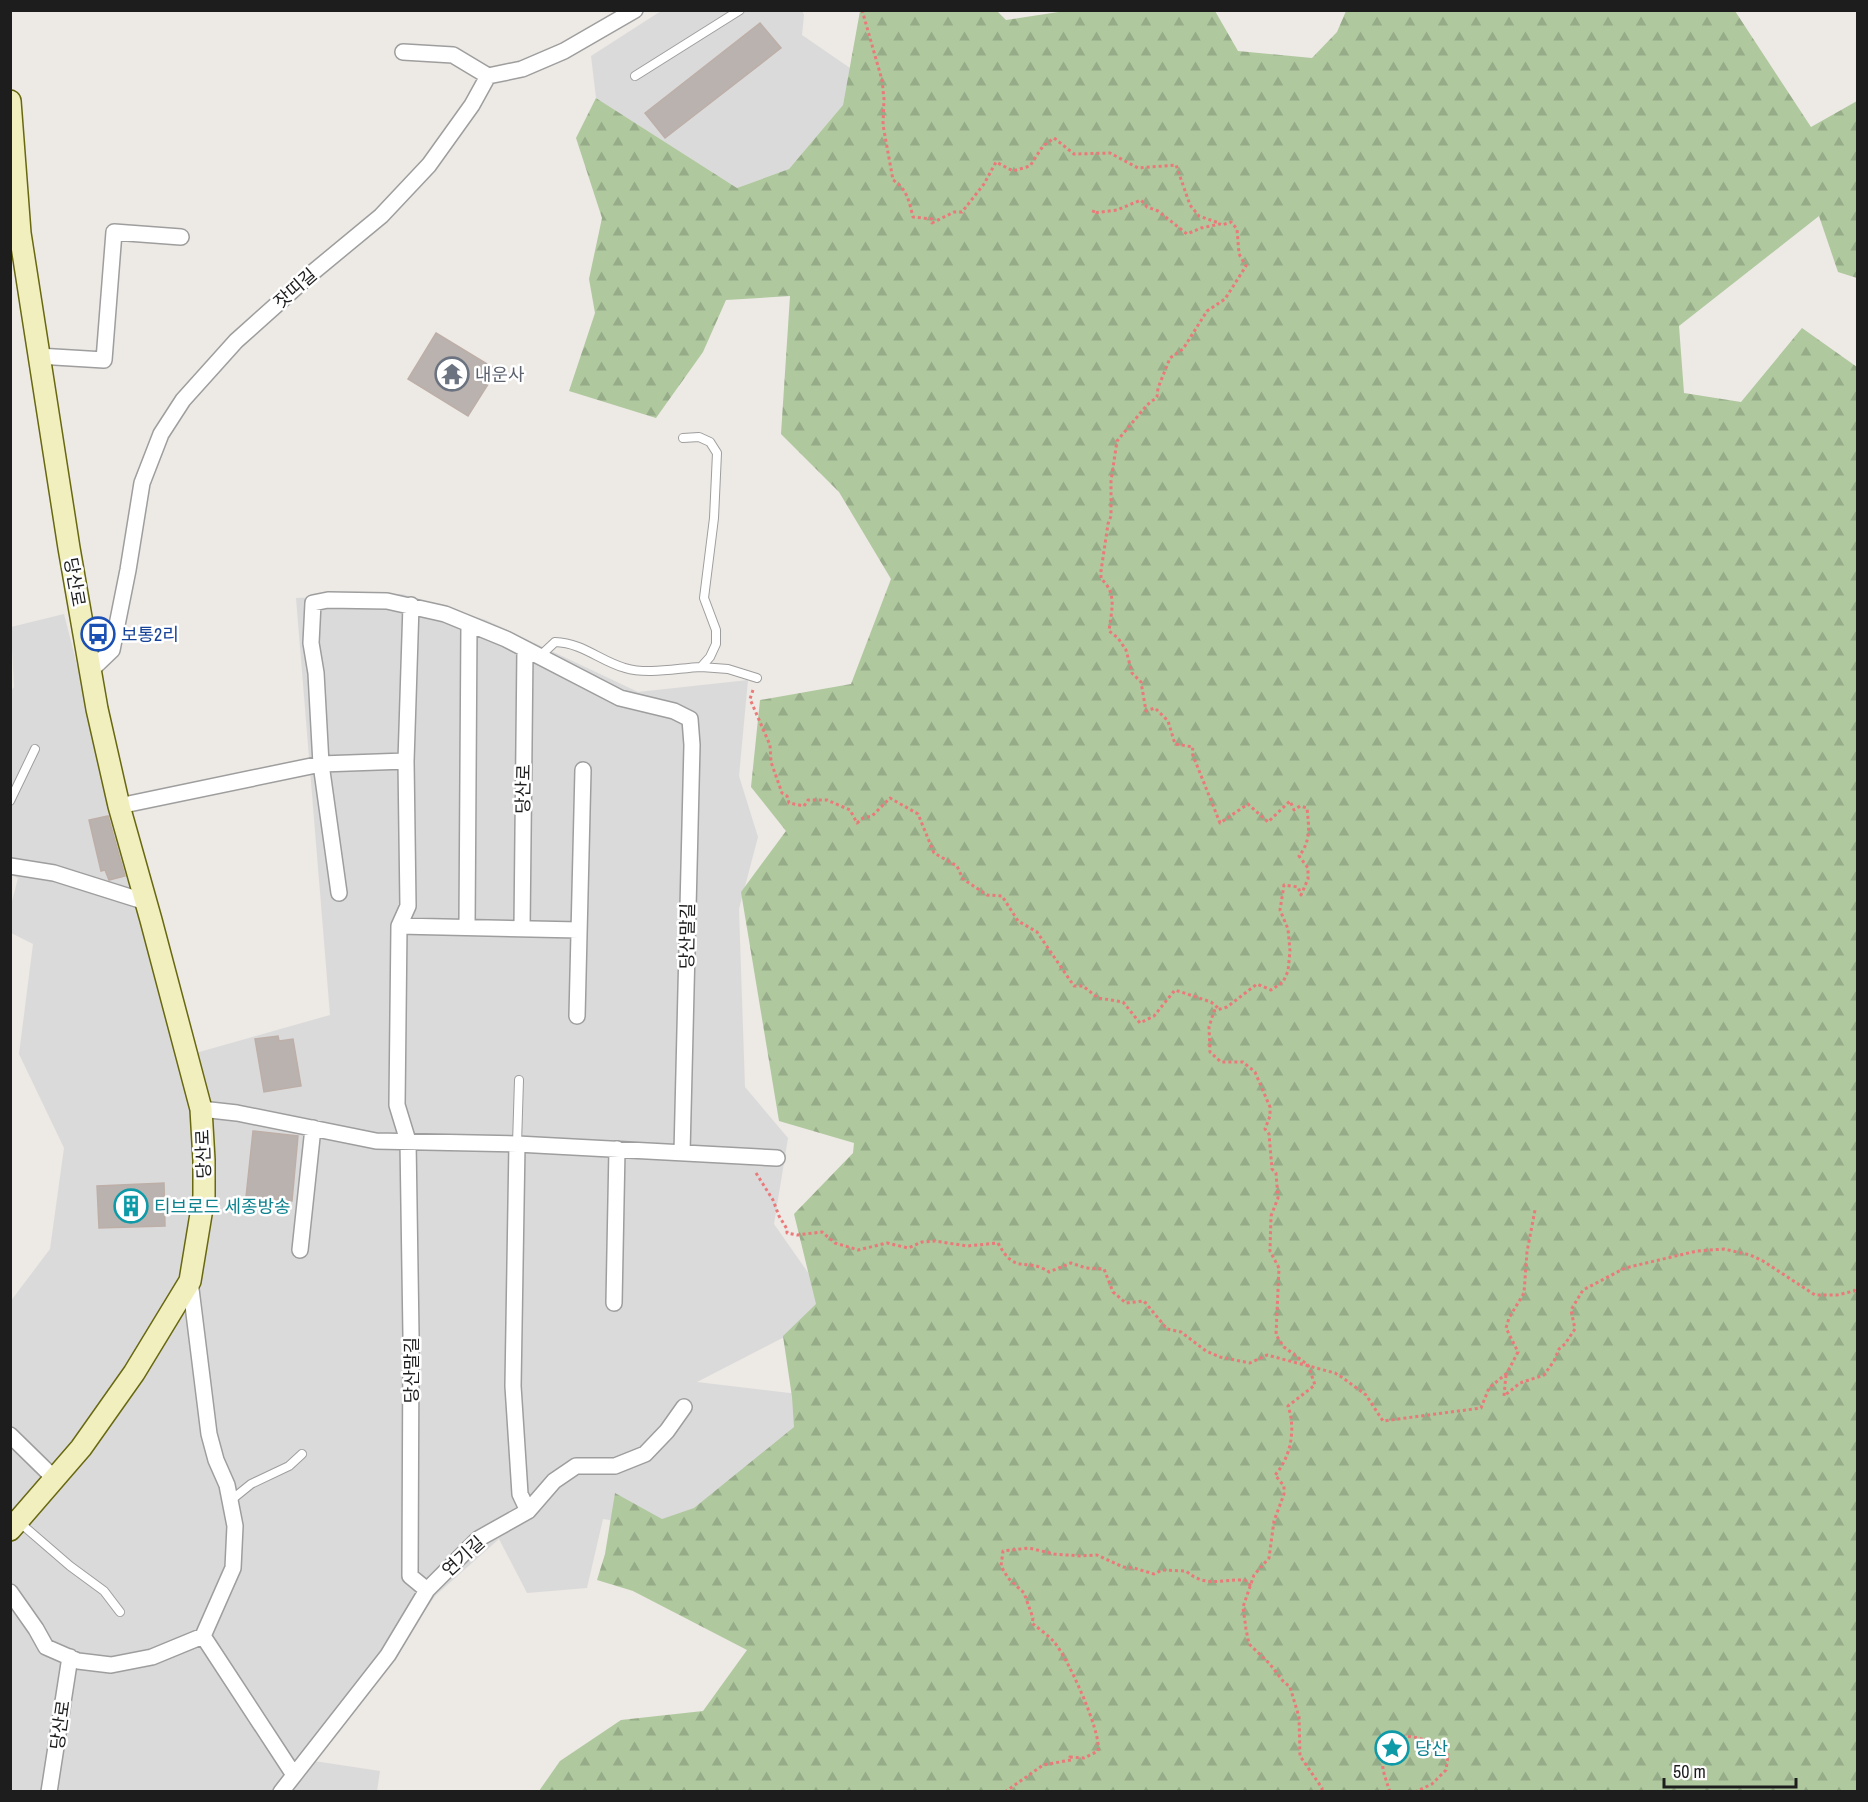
<svg xmlns="http://www.w3.org/2000/svg" width="1868" height="1802" viewBox="0 0 1868 1802" font-family="'Archivo Narrow','Noto Sans KR',sans-serif">
<defs>
<pattern id="forest-firs" width="22" height="20" patternUnits="userSpaceOnUse" patternTransform="scale(1.5)"><rect width="22" height="20" fill="#afc89e"/><path d="M5 1l3.5 6h-7zM16 11l3.5 6h-7z" fill="#96ab88"/></pattern>
</defs>
<rect width="100%" height="100%" fill="#ede9e4"/>
<path fill="#dbdadb" d="M 802,10 L 804,15 L 802,35 L 850,68 L 843,105 L 789,169 L 737,188 L 596,98 L 591,56 L 661,11 Z
M 402,594 L 486,620 L 638,692 L 748,680 L 739,776 L 758,837 L 739,909 L 745,1087 L 788,1138 L 774,1224 L 835,1311 L 697,1382 L 807,1395 L 819,1417 L 676,1530 L 603,1519 L 587,1588 L 527,1593 L 499,1539 L 436,1595 L 314,1761 L 380,1771 L 377,1791 L 11,1791 L 10,1302 L 50,1249 L 64,1148 L 19,1054 L 33,944 L 11,933 L 11,905 L 18,878 L 10,875 L 10,692 L 14,687 L 11,627 L 64,614 L 178,1058 L 330,1015 L 296,598 Z"/>
<path fill="url(#forest-firs)" d="M 860,11 L 997,11 L 1006,20 L 1065,11 L 1215,11 L 1238,51 L 1312,58 L 1337,32 L 1346,11 L 1735,11 L 1811,127 L 1857,101 L 1857,278 L 1838,272 L 1819,216 L 1679,326 L 1684,393 L 1741,402 L 1802,328 L 1857,367 L 1857,1791 L 539,1791 L 560,1761 L 621,1720 L 703,1711 L 747,1650 L 633,1591 L 597,1580 L 605,1554 L 615,1493 L 662,1519 L 694,1508 L 794,1427 L 792,1397 L 783,1336 L 816,1304 L 794,1214 L 853,1153 L 854,1143 L 779,1121 L 741,892 L 786,831 L 751,787 L 760,700 L 851,684 L 891,579 L 839,492 L 781,434 L 790,296 L 726,300 L 703,352 L 656,418 L 569,391 L 595,313 L 589,279 L 602,218 L 576,138 L 596,98 L 737,188 L 789,169 L 843,105 Z"/>
<path fill="#bab2ae" stroke="#bdafa8" stroke-width="1.5" d="M 760,23 L 781,48 L 665,138 L 645,113 Z
M 436,333 L 497,370 L 468,416 L 408,379 Z
M 108,816 L 125,876 L 109,880 L 105,870 L 101,871 L 89,820 Z
M 278,1036 L 279,1041 L 293,1039 L 301,1086 L 264,1092 L 255,1039 Z
M 253,1131 L 298,1136 L 292,1201 L 246,1197 Z
M 164,1183 L 165,1226 L 99,1228 L 97,1186 Z"/>
<g fill="none" stroke-linecap="round" stroke-linejoin="round">
<defs>
<path id="lane" d="M 635,76 L 740,10
M 540,656 L 555,642 C 583,643 600,661 625,668 C 648,675 678,668 701,667 L 710,657 L 716,644 L 716,630 L 704,598 L 714,518 L 717,453 L 710,442 L 699,437 L 683,438
M 701,667 L 728,669 L 757,678
M 10,801 L 35,749
M 517,1144 L 519,1080
M 230,1501 L 251,1484 L 289,1466 L 302,1454
M 19,1522 L 70,1566 L 104,1591 L 120,1612"/>
<path id="street" d="M 403,52 L 453,55 L 488,76
M 38,356 L 104,360 L 114,232 L 181,237
M 411,605 L 406,761 L 408,906 L 399,926 L 397,1105 L 408,1141 L 411,1335 L 410,1576 L 427,1590
M 90,671 L 112,650 L 128,570 L 142,483 L 161,434 L 183,400 L 236,341 L 312,273 L 381,216 L 429,165 L 472,105 L 488,76 L 522,69 L 564,51 L 635,10
M 119,806 L 321,764 L 406,761
M 10,866 L 54,873 L 146,902
M 339,893 L 321,764 L 316,673 L 311,643 L 313,603 L 328,600 L 387,601 L 445,614 L 506,639 L 620,698 L 674,711 L 690,719 L 692,745 L 682,1153
M 399,926 L 579,930
M 467,927 L 469,624
M 522,929 L 525,649
M 577,1016 L 583,770
M 201,1109 L 237,1113 L 376,1141 L 517,1144 L 777,1158
M 517,1144 L 513,1386 L 520,1494 L 528,1511
M 300,1250 L 313,1128
M 614,1303 L 617,1149
M 10,1435 L 55,1479
M 10,1592 L 36,1629 L 46,1647 L 78,1661 L 111,1665 L 152,1657 L 203,1636 L 233,1568 L 235,1526 L 227,1485 L 216,1460 L 209,1434 L 190,1281
M 203,1636 L 294,1775
M 49,1792 L 70,1657
M 281,1792 L 388,1655 L 427,1590 L 478,1539 L 528,1511 L 554,1481 L 576,1466 L 615,1466 L 645,1454 L 667,1431 L 684,1407"/>
<path id="secondary" d="M 10,101 L 20,233 L 69,548 L 97,709 L 119,806 L 151,920 L 201,1109 L 204,1160 L 204,1196 L 190,1281 L 134,1373 L 81,1448 L 10,1530"/>
</defs>
<use href="#lane" stroke="#9e9e9e" stroke-width="10"/>
<use href="#street" stroke="#9e9e9e" stroke-width="18"/>
<use href="#secondary" stroke="#686811" stroke-width="24"/>
<path stroke="#ea797a" stroke-width="3" stroke-dasharray="3 3" stroke-linecap="butt" d="M 862,10 L 882,80 L 884,99 L 883,125 L 893,180 C 907,189 909,201 913,217 L 932,219 L 932,223 L 954,212 L 962,212 L 984,184 L 996,162 L 1013,171 L 1030,166 L 1043,146 L 1054,138 L 1074,154 L 1110,153 L 1138,168 L 1176,165 L 1190,205 L 1199,216 L 1219,223
M 1094,210 L 1093,213 L 1117,210 L 1141,200 L 1147,207 L 1158,211 L 1187,234 L 1201,228 L 1220,224 L 1222,225 L 1231,222 L 1237,229 L 1239,254 L 1246,266 L 1225,299 L 1207,311 L 1183,349 L 1170,358 L 1158,388 L 1157,397 L 1147,405 L 1117,441 L 1111,481 L 1111,516 L 1108,524 L 1101,571 L 1101,579 C 1118,593 1111,612 1109,631 L 1118,638 L 1126,650 L 1132,673 L 1141,682 L 1146,711 L 1155,708 L 1168,721 L 1175,744 L 1193,747 L 1192,753 L 1220,823 L 1248,804 L 1268,822 L 1290,801 L 1294,810 L 1300,806 L 1307,808 C 1309,827 1311,841 1299,856 L 1308,868 L 1308,879 L 1301,895 L 1298,887 L 1284,885 L 1280,910 L 1288,929 L 1290,951 L 1288,971 L 1283,982 L 1271,990 L 1257,984 L 1227,1007 L 1214,1011 L 1209,1027 L 1210,1052 L 1221,1062 L 1243,1062 L 1255,1072 L 1270,1107 L 1270,1116 L 1265,1129 L 1269,1134 L 1272,1169 L 1276,1173 L 1278,1198 L 1271,1216 L 1270,1251 L 1279,1268 L 1276,1335 L 1284,1347 L 1308,1365 L 1315,1385 L 1288,1406 C 1296,1429 1291,1457 1275,1475 L 1284,1486 L 1284,1494 L 1274,1521 L 1269,1558 L 1254,1575 L 1243,1607 L 1246,1629 L 1249,1644 L 1269,1663 L 1283,1681 L 1290,1687 L 1299,1717 L 1300,1756 L 1322,1788 L 1322,1792
M 753,690 L 750,699 L 770,745 L 771,762 L 782,793 L 787,796 L 789,803 L 804,806 L 808,800 L 827,800 L 850,810 L 857,823 L 863,818 L 872,816 L 890,798 L 918,814 L 934,853 L 957,866 L 963,879 L 987,895 L 1002,896 L 1018,921 L 1037,932 L 1074,986 L 1083,986 L 1098,998 L 1123,1002 L 1140,1023 L 1154,1016 L 1175,990 L 1211,1002 L 1218,1008
M 756,1173 L 773,1200 L 779,1216 L 787,1229 L 787,1233 L 797,1235 L 822,1232 L 835,1243 L 858,1250 L 887,1243 L 908,1248 L 922,1242 L 935,1241 L 967,1246 L 998,1243 C 1016,1277 1026,1256 1049,1272 L 1071,1263 L 1086,1268 L 1104,1269 L 1113,1292 L 1126,1303 L 1144,1301 L 1167,1329 L 1181,1332 L 1206,1351 L 1220,1357 L 1250,1363 L 1267,1355 L 1335,1373 L 1343,1378 L 1366,1395 L 1383,1421 L 1481,1408 L 1489,1388 L 1507,1373 L 1518,1352 L 1506,1328 L 1509,1318 L 1524,1293 L 1527,1252 L 1535,1210
M 1506,1375 L 1504,1396 L 1520,1383 L 1544,1375 L 1554,1361 L 1559,1349 L 1565,1344 L 1575,1329 L 1571,1310 L 1583,1290 L 1625,1268 L 1697,1251 L 1724,1249 L 1750,1255 L 1763,1261 L 1815,1295 L 1837,1295 L 1854,1291 L 1858,1285
M 1005,1792 L 1043,1765 L 1071,1760 L 1070,1757 L 1084,1758 L 1098,1751 C 1102,1733 1067,1656 1054,1642 C 1048,1635 1039,1629 1032,1623 L 1033,1618 L 1024,1593 L 1008,1578 L 1001,1566 L 1003,1551 L 1029,1548 L 1054,1554 L 1080,1556 L 1097,1555 L 1123,1567 L 1134,1568 L 1154,1574 L 1162,1570 L 1186,1571 C 1205,1588 1221,1579 1245,1580 L 1251,1586
M 1390,1792 C 1381,1764 1378,1763 1395,1737 C 1416,1734 1432,1741 1448,1755 L 1446,1770 L 1432,1784 L 1415,1792"/>
<use href="#lane" stroke="#fff" stroke-width="8"/>
<use href="#street" stroke="#fff" stroke-width="15"/>
<use href="#secondary" stroke="#f2efbe" stroke-width="21"/>
</g>
<defs>
<symbol id="temple-ring" viewBox="-11 -11 22 22"><circle r="9.5" fill="#fff" stroke="#6b7280" stroke-width="1.5"/><path d="M0-6L5-2H3V0L6.5 2.5H4V6H1.5V3h-3V6H-4V2.5H-6.5L-3 0V-2H-5Z" fill="#6b7280"/></symbol>
<symbol id="bus-ring" viewBox="-11 -11 22 22"><circle r="9.5" fill="#fff" stroke="#1a4fb4" stroke-width="1.5"/><path d="M-5-6H5V4H4V6H2V4H-2V6H-4V4H-5ZM-3.5-4V0h7V-4ZM-3.5 1.2v1.5H-2V1.2ZM2 1.2v1.5H3.5V1.2Z" fill="#1a4fb4"/></symbol>
<symbol id="building-ring" viewBox="-11 -11 22 22"><circle r="9.5" fill="#fff" stroke="#0f9aa8" stroke-width="1.5"/><path d="M-4-6H4V6H1V3H-1V6H-4ZM-2.5-4.3h1.7v1.8h-1.7ZM.8-4.3h1.7v1.8H.8ZM-2.5-1h1.7V.8h-1.7ZM.8-1h1.7V.8H.8Z" fill="#0f9aa8"/></symbol>
<symbol id="sight-ring" viewBox="-11 -11 22 22"><circle r="9.5" fill="#fff" stroke="#0f9aa8" stroke-width="1.5"/><path d="M0-6L1.8-2.2L6-1.7L2.9 1.2L3.7 5.4L0 3.3L-3.7 5.4L-2.9 1.2L-6-1.7L-1.8-2.2Z" fill="#0f9aa8"/></symbol>
</defs>
<g fill-rule="evenodd">
<use href="#temple-ring" x="433" y="355" width="38" height="38"/>
<use href="#bus-ring" x="79" y="615" width="38" height="38"/>
<use href="#building-ring" x="112" y="1187" width="38" height="38"/>
<use href="#sight-ring" x="1373" y="1729" width="38" height="38"/>
</g>
<g text-anchor="middle" dominant-baseline="central" stroke-width="5" stroke-linejoin="round" paint-order="stroke">
<g font-size="18" fill="#1d1d1d" stroke="#fff">
<text transform="translate(295 288) rotate(-41)">잣띠길</text>
<text transform="translate(75 582) rotate(80)">당산로</text>
<text transform="translate(523 789) rotate(-89)">당산로</text>
<text transform="translate(687 936) rotate(-89)">당산말길</text>
<text transform="translate(203 1154) rotate(-92)">당산로</text>
<text transform="translate(411 1370) rotate(-90)">당산말길</text>
<text transform="translate(463 1556) rotate(-42)">연기길</text>
<text transform="translate(60 1725) rotate(-82)">당산로</text>
</g>
<g font-size="18" fill="#5b616d" stroke="#fff" text-anchor="start">
<text x="475" y="374">내운사</text>
</g>
<g font-size="18" fill="#164399" stroke="#fff" text-anchor="start">
<text x="121" y="634">보통2리</text>
</g>
<g font-size="18" fill="#0d838f" stroke="#fff" text-anchor="start">
<text x="154" y="1206">티브로드 세종방송</text>
<text x="1415" y="1748">당산</text>
</g>
</g>
<rect width="1868" height="1802" fill="none" stroke="#1d1d1d" stroke-width="24"/>
<path d="M1664 1778v9h132v-9" fill="none" stroke="#1d1d1d" stroke-width="3"/>
<text x="1673" y="1778" font-size="18" fill="#1d1d1d" stroke="#ffffff" stroke-width="4.5" paint-order="stroke">50 m</text>
</svg>
